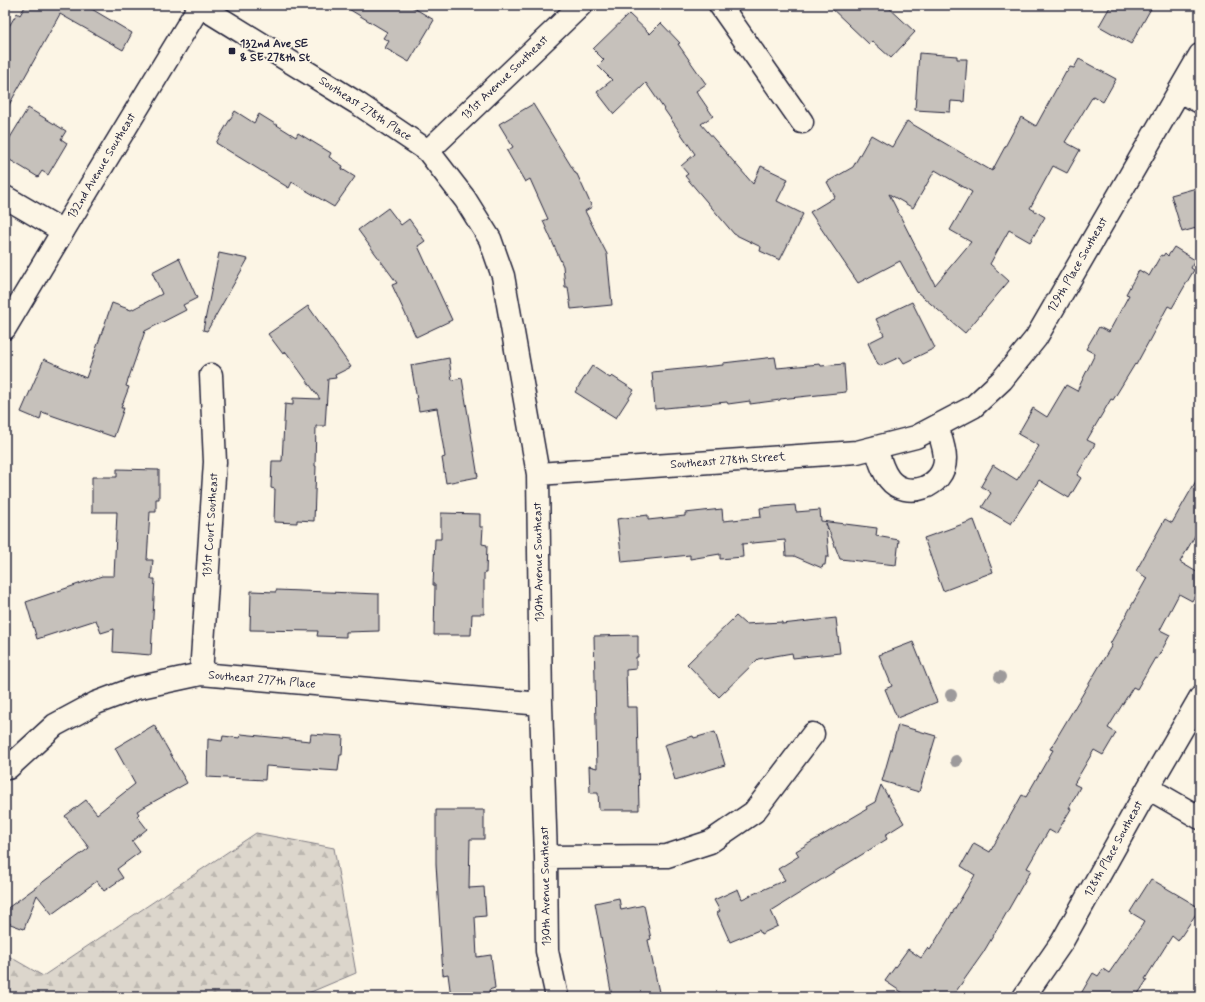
<svg xmlns="http://www.w3.org/2000/svg" width="1205" height="1002" viewBox="0 0 1205 1002" font-family="Mynerve,sans-serif">
<defs>
<pattern id="forest-firs" width="22" height="20" patternUnits="userSpaceOnUse"><rect width="22" height="20" fill="#dcd6cc"/><path d="M5 1l3.5 6h-7zM16 11l3.5 6h-7z" fill="#bcb7b0"/></pattern>
</defs>
<rect width="100%" height="100%" fill="#fcf5e5"/>
<filter id="ink" filterUnits="userSpaceOnUse"><feTurbulence type="fractalNoise" baseFrequency=".025" numOctaves="2"/><feDisplacementMap in="SourceGraphic" scale="8" xChannelSelector="R" yChannelSelector="G"/><feConvolveMatrix kernelMatrix="1 2 1 2 8 2 1 2 1" color-interpolation-filters="sRGB"/></filter>
<g filter="url(#ink)">
<path fill="url(#forest-firs)" stroke="#7f7c84" d="M 256,833 L 334,848 L 356,973 L 299,997 L 5,997 L 5,954 L 43,976 Z"/>
<path fill="#c6c1bb" stroke="#22223b" fill-rule="evenodd" d="M 26,5 L 85,5 L 132,33 L 123,50 L 60,14 L 5,112 L 5,33 L 17,13 L 20,15 Z
M 342,5 L 409,5 L 434,20 L 409,62 L 385,48 L 389,41 L 383,38 L 387,32 Z
M 828,5 L 886,5 L 915,32 L 891,58 L 872,41 L 869,44 Z
M 1111,5 L 1153,5 L 1131,44 L 1099,26 Z
M 629,14 L 650,34 L 661,23 L 680,43 L 678,44 L 706,84 L 696,91 L 713,116 L 701,124 L 753,184 L 761,166 L 788,179 L 777,201 L 803,214 L 780,260 L 760,251 L 761,247 L 734,234 L 685,176 L 688,174 L 681,166 L 695,154 L 646,83 L 614,114 L 597,92 L 612,80 L 598,66 L 604,60 L 593,49 Z
M 919,53 L 957,56 L 957,59 L 967,59 L 964,102 L 951,101 L 950,112 L 915,110 Z
M 1079,59 L 1116,79 L 1103,102 L 1093,96 L 1065,142 L 1080,150 L 1067,173 L 1053,166 L 1030,208 L 1045,217 L 1030,242 L 1009,230 L 990,264 L 1009,281 L 965,333 L 917,292 L 900,261 L 858,283 L 810,212 L 835,197 L 827,182 L 853,167 L 871,135 L 892,147 L 907,121 L 992,171 L 1021,117 L 1036,126 L 1066,71 L 1067,72 L 1070,67 L 1074,68 ZM 935,170 L 972,192 L 950,230 L 971,242 L 935,285 L 889,194 L 913,208 Z
M 533,104 L 576,174 L 577,174 L 592,207 L 585,211 L 607,254 L 612,305 L 571,309 L 568,287 L 565,287 L 563,266 L 543,221 L 548,219 L 530,179 L 525,182 L 507,151 L 513,147 L 499,124 Z
M 28,108 L 66,131 L 61,139 L 67,143 L 48,175 L 42,171 L 38,177 L 5,157 L 5,146 Z
M 235,111 L 254,123 L 259,114 L 296,137 L 298,133 L 331,153 L 329,157 L 343,166 L 342,169 L 355,177 L 334,207 L 292,182 L 289,188 L 216,143 Z
M 1200,187 L 1200,227 L 1182,232 L 1171,195 Z
M 388,208 L 401,225 L 409,219 L 425,241 L 418,246 L 452,320 L 416,337 L 392,285 L 397,283 L 358,230 Z
M 1174,247 L 1195,260 L 1191,268 L 1194,270 L 1172,308 L 1168,306 L 1136,365 L 1135,364 L 1113,400 L 1111,399 L 1087,440 L 1095,444 L 1077,475 L 1081,478 L 1069,498 L 1039,480 L 1011,524 L 982,507 L 991,493 L 981,486 L 993,465 L 1017,480 L 1039,446 L 1018,434 L 1033,408 L 1047,417 L 1066,385 L 1077,391 L 1095,354 L 1086,349 L 1099,327 L 1109,332 L 1129,295 L 1126,294 L 1139,270 L 1149,276 L 1161,255 L 1163,256 L 1165,253 L 1168,256 Z
M 219,253 L 248,259 L 207,331 L 203,330 Z
M 179,258 L 197,298 L 183,305 L 186,310 L 145,331 L 126,386 L 129,387 L 121,408 L 124,408 L 114,437 L 42,412 L 40,420 L 21,412 L 44,359 L 86,378 L 112,303 L 131,310 L 162,294 L 152,272 Z
M 912,302 L 935,348 L 904,363 L 900,357 L 880,366 L 880,365 L 878,365 L 868,343 L 884,335 L 876,319 Z
M 308,306 L 351,367 L 335,375 L 336,378 L 328,379 L 325,426 L 316,426 L 315,466 L 316,466 L 314,521 L 297,520 L 297,523 L 274,522 L 275,489 L 271,488 L 272,461 L 282,461 L 285,404 L 293,405 L 293,398 L 320,399 L 286,352 L 283,354 L 268,334 Z
M 775,357 L 777,368 L 820,364 L 821,366 L 844,364 L 846,392 L 780,399 L 780,400 L 750,404 L 750,401 L 728,404 L 727,402 L 655,409 L 652,372 L 723,365 L 723,363 Z
M 449,358 L 452,380 L 462,378 L 478,477 L 446,483 L 442,458 L 445,457 L 437,408 L 419,411 L 411,365 Z
M 592,366 L 610,378 L 612,376 L 634,390 L 616,418 L 575,392 Z
M 117,469 L 159,470 L 159,499 L 156,499 L 156,512 L 150,512 L 147,560 L 153,560 L 151,579 L 155,579 L 151,655 L 113,652 L 114,629 L 101,633 L 96,620 L 37,639 L 26,602 L 102,576 L 114,576 L 117,512 L 92,512 L 92,477 L 117,477 Z
M 1200,474 L 1200,527 L 1180,562 L 1200,574 L 1200,586 L 1192,601 L 1179,594 L 1160,630 L 1170,635 L 1157,659 L 1155,658 L 1137,689 L 1133,687 L 1108,728 L 1116,733 L 1103,755 L 1094,750 L 1074,784 L 1080,787 L 1069,808 L 1071,809 L 1056,834 L 1049,830 L 1027,868 L 1031,870 L 999,926 L 983,953 L 952,997 L 909,997 L 885,981 L 908,949 L 921,958 L 928,948 L 930,950 L 975,875 L 961,866 L 974,843 L 990,852 L 1022,795 L 1026,797 L 1053,750 L 1050,749 L 1112,645 L 1110,644 L 1147,578 L 1136,571 L 1165,519 L 1172,523 Z
M 795,505 L 796,512 L 820,510 L 821,521 L 877,528 L 876,536 L 899,540 L 896,565 L 840,559 L 826,523 L 829,557 L 826,557 L 825,565 L 823,565 L 822,568 L 794,556 L 786,556 L 785,540 L 742,544 L 743,557 L 720,559 L 720,554 L 690,559 L 690,555 L 622,562 L 617,519 L 648,515 L 648,520 L 685,516 L 685,513 L 722,509 L 723,521 L 761,517 L 760,508 Z
M 441,513 L 480,514 L 480,527 L 483,527 L 482,544 L 487,545 L 486,573 L 484,573 L 484,614 L 472,614 L 471,635 L 434,635 L 435,585 L 433,585 L 435,539 L 441,539 Z
M 974,520 L 993,572 L 943,591 L 924,538 Z
M 276,590 L 379,594 L 379,631 L 346,632 L 346,637 L 317,636 L 318,631 L 250,630 L 251,591 L 276,592 Z
M 736,616 L 745,624 L 782,622 L 782,624 L 836,618 L 840,653 L 793,658 L 792,653 L 758,659 L 719,697 L 687,664 Z
M 638,635 L 638,657 L 636,657 L 636,669 L 626,670 L 627,707 L 637,707 L 639,810 L 599,810 L 598,793 L 590,793 L 589,766 L 597,768 L 594,636 Z
M 913,642 L 937,702 L 897,718 L 885,689 L 892,686 L 879,655 Z
M 154,725 L 187,783 L 137,811 L 139,814 L 137,816 L 147,829 L 132,841 L 140,852 L 117,869 L 123,878 L 104,891 L 97,881 L 52,914 L 37,895 L 24,929 L 5,922 L 5,910 L 89,848 L 65,816 L 86,800 L 97,814 L 135,784 L 115,748 Z
M 898,725 L 936,736 L 919,792 L 882,781 Z
M 715,732 L 725,765 L 675,780 L 664,745 L 693,736 L 694,738 Z
M 241,734 L 310,741 L 311,734 L 343,736 L 342,755 L 340,755 L 338,771 L 266,766 L 265,780 L 207,777 L 208,739 L 222,741 L 223,736 L 240,738 Z
M 881,785 L 904,823 L 885,835 L 887,839 L 771,911 L 778,926 L 761,934 L 759,930 L 730,942 L 717,913 L 720,911 L 714,900 L 738,889 L 742,899 L 785,880 L 778,869 L 799,856 L 796,851 L 867,809 L 866,807 L 875,802 Z
M 436,810 L 484,810 L 484,839 L 470,839 L 469,888 L 484,887 L 486,916 L 475,917 L 477,957 L 491,955 L 495,988 L 489,990 L 490,997 L 451,997 L 448,974 L 443,975 L 436,864 Z
M 1151,879 L 1200,908 L 1178,941 L 1172,936 L 1145,979 L 1147,980 L 1136,997 L 1079,997 L 1093,973 L 1098,976 L 1103,969 L 1109,973 L 1145,921 L 1130,912 Z
M 619,898 L 621,910 L 644,905 L 651,939 L 648,940 L 660,997 L 612,997 L 595,903 Z"/>
<g fill="none" stroke-linecap="round" stroke-linejoin="round">
<defs>
<path id="street" d="M 720,5 L 802,122
M 200,6 L 357,103 L 428,151 L 465,199 L 490,239 L 503,276 L 538,474 L 541,704 L 546,857 L 547,951 L 557,997
M 1179,91 L 1200,102
M 428,151 L 581,5
M 5,197 L 63,231
M 876,447 C 879,458 882,470 889,479 C 906,501 945,487 945,459 C 945,448 940,436 937,426
M 538,474 L 857,452 L 916,437 L 973,407 L 1002,380 L 1036,338 L 1200,55
M 201,674 L 215,462 L 211,375
M 8,768 L 55,725 L 96,703 L 136,688 L 201,674 L 541,704
M 1148,788 L 1200,818
M 546,857 L 667,856 L 710,842 L 754,812 L 813,734
M 1024,997 L 1062,942 L 1148,788 L 1200,698"/>
<path id="secondary" d="M 5,328 L 63,231 L 200,5"/>
</defs>
<use href="#street" stroke="#22223b" stroke-width="25"/>
<use href="#secondary" stroke="#22223b" stroke-width="25"/>
<use href="#street" stroke="#fcf5e5" stroke-width="22"/>
<use href="#secondary" stroke="#fcf5e5" stroke-width="22"/>
</g>
<g fill="#9d9a9b">
<circle cx="1000" cy="677" r="6"/>
<circle cx="951" cy="695" r="6"/>
<circle cx="956" cy="761" r="6"/>
</g>
</g>
<rect fill="#22223b" stroke="#fcf5e5" stroke-width="1.5" x="228" y="47" width="8" height="8" rx="2"/>
<g text-anchor="middle" dominant-baseline="central" stroke-width="3.5" stroke-linejoin="round" paint-order="stroke">
<g font-size="12" font-weight="bold" fill="#22223b" stroke="#fcf5e5" text-anchor="start">
<text x="240" y="44">132nd Ave SE<tspan x="240" dy="14">&amp; SE 278th St</tspan></text>
</g>
<g font-size="12" fill="#22223b" stroke="#fcf5e5">
<text transform="translate(505 78) rotate(-44)">131st Avenue Southeast</text>
<text transform="translate(365 109) rotate(33)">Southeast 278th Place</text>
<text transform="translate(102 166) rotate(-59)">132nd Avenue Southeast</text>
<text transform="translate(1078 265) rotate(-60)">129th Place Southeast</text>
<text transform="translate(728 461) rotate(-4)">Southeast 278th Street</text>
<text transform="translate(211 525) rotate(-86)">131st Court Southeast</text>
<text transform="translate(539 562) rotate(-91)">130th Avenue Southeast</text>
<text transform="translate(262 680) rotate(5)">Southeast 277th Place</text>
<text transform="translate(1114 849) rotate(-61)">128th Place Southeast</text>
<text transform="translate(546 886) rotate(-91)">130th Avenue Southeast</text>
</g>
</g>
<rect width="1205" height="1002" fill="none" stroke="#fcf5e5" stroke-width="20"/>
<rect x="10" y="10" width="1185" height="982" fill="none" stroke="#22223b" stroke-width="1.5" filter="url(#ink)"/>
</svg>
